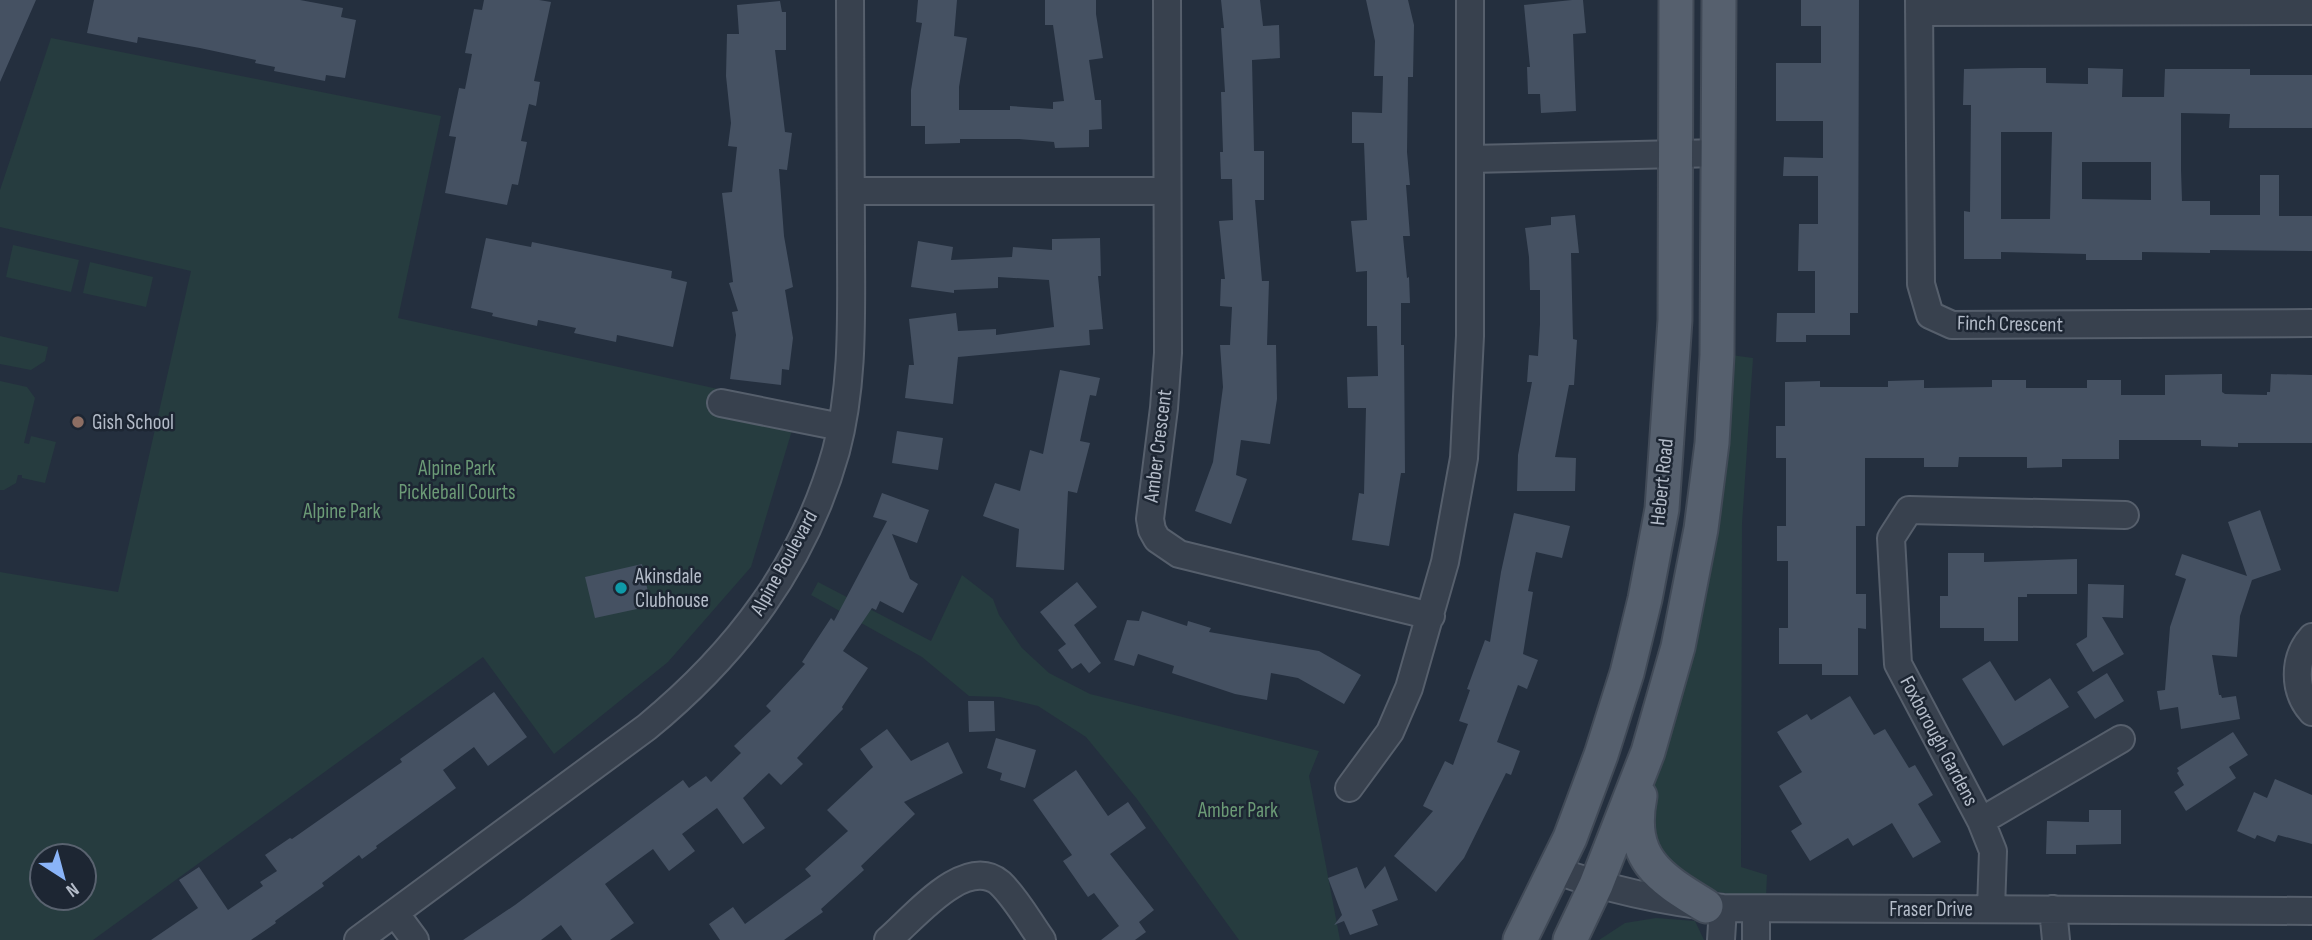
<svg xmlns="http://www.w3.org/2000/svg" width="2312" height="940" viewBox="0 0 2312 940" font-family="'Sofia Sans Condensed',sans-serif">
<rect width="100%" height="100%" fill="#242f3e"/>
<path fill="#263c3f" fill-rule="evenodd" d="M 51,38 L 441,116 L 398,318 L 799,407 L 751,567 L 668,662 L 554,754 L 483,657 L 93,940 L 0,940 L 0,572 L 118,592 L 191,271 L 0,227 L 0,190 ZM 42,856 L 84,856 L 84,898 L 42,898 Z
M 13,245 L 79,260 L 71,292 L 6,277 Z
M 90,262 L 153,277 L 146,307 L 83,293 Z
M 0,336 L 48,347 L 45,361 L 31,370 L 0,364 Z
M 1731,355 L 1753,358 L 1742,524 L 1741,867 L 1767,875 L 1766,897 C 1712,897 1666,882 1652,824 C 1649,813 1650,801 1649,790 Z
M 0,381 L 27,387 L 35,398 L 24,443 L 29,444 L 31,436 L 56,442 L 45,483 L 22,478 L 22,475 L 18,475 L 16,483 L 4,490 L 0,490 Z
M 962,575 L 993,599 L 999,615 L 1022,648 L 1049,673 L 1090,694 L 1319,751 L 1309,776 L 1340,940 L 1239,940 L 1137,799 L 1086,737 L 1038,706 L 1000,697 L 969,696 L 922,657 L 811,595 L 818,582 L 931,641 Z
M 1656,918 L 1695,921 L 1704,940 L 1599,940 L 1625,923 Z"/>
<path fill="#455162" fill-rule="evenodd" d="M 0,0 L 36,0 L 0,82 Z
M 94,0 L 300,0 L 343,8 L 341,17 L 356,20 L 345,78 L 326,75 L 325,81 L 274,71 L 275,67 L 255,63 L 256,60 L 200,48 L 138,37 L 137,43 L 87,33 Z
M 484,0 L 539,0 L 551,2 L 534,81 L 540,82 L 536,106 L 529,104 L 521,141 L 527,142 L 518,185 L 512,184 L 507,205 L 445,193 L 456,137 L 449,136 L 459,88 L 465,89 L 472,54 L 465,53 L 474,9 L 482,10 Z
M 918,0 L 957,0 L 954,36 L 967,38 L 959,87 L 959,110 L 1010,110 L 1010,106 L 1053,109 L 1053,102 L 1064,101 L 1053,25 L 1045,25 L 1045,0 L 1096,0 L 1096,14 L 1103,58 L 1089,60 L 1095,100 L 1101,100 L 1102,129 L 1089,130 L 1089,147 L 1055,148 L 1054,142 L 1019,139 L 960,139 L 960,143 L 925,144 L 925,126 L 911,126 L 911,90 L 922,23 L 916,22 Z
M 1221,0 L 1260,0 L 1263,26 L 1279,25 L 1280,58 L 1252,60 L 1254,151 L 1264,151 L 1264,200 L 1255,200 L 1262,281 L 1269,281 L 1267,345 L 1276,345 L 1277,399 L 1270,444 L 1241,440 L 1236,475 L 1247,479 L 1231,524 L 1195,511 L 1213,462 L 1223,387 L 1220,345 L 1230,345 L 1232,307 L 1220,306 L 1221,279 L 1225,279 L 1219,221 L 1233,220 L 1232,179 L 1221,179 L 1220,152 L 1223,152 L 1221,92 L 1225,92 L 1221,28 L 1224,28 Z
M 1366,0 L 1408,0 L 1414,25 L 1413,77 L 1408,77 L 1407,152 L 1410,185 L 1406,185 L 1410,236 L 1403,236 L 1407,278 L 1409,277 L 1410,303 L 1401,303 L 1401,345 L 1404,345 L 1405,473 L 1401,473 L 1389,546 L 1352,540 L 1359,493 L 1364,494 L 1366,408 L 1348,408 L 1347,377 L 1378,376 L 1377,326 L 1367,326 L 1367,271 L 1356,272 L 1351,221 L 1367,220 L 1364,143 L 1352,143 L 1352,112 L 1382,113 L 1383,76 L 1374,76 L 1375,41 Z
M 1572,0 L 1583,0 L 1586,33 L 1573,34 L 1576,111 L 1541,113 L 1540,94 L 1528,94 L 1527,67 L 1530,67 L 1524,5 Z
M 1801,0 L 1859,0 L 1858,313 L 1850,313 L 1850,335 L 1806,335 L 1806,342 L 1776,342 L 1777,313 L 1815,313 L 1815,271 L 1798,271 L 1799,224 L 1818,224 L 1818,176 L 1783,176 L 1784,157 L 1823,158 L 1823,121 L 1776,121 L 1776,63 L 1821,63 L 1821,26 L 1801,26 Z
M 780,1 L 782,12 L 786,12 L 786,50 L 775,50 L 785,132 L 792,133 L 787,170 L 779,169 L 784,236 L 793,287 L 785,290 L 793,338 L 789,370 L 782,369 L 781,385 L 730,379 L 736,335 L 732,312 L 738,311 L 729,283 L 733,282 L 722,193 L 732,192 L 737,147 L 728,146 L 731,123 L 726,76 L 727,34 L 739,34 L 737,5 Z
M 2020,68 L 2046,68 L 2046,83 L 2088,84 L 2088,68 L 2123,69 L 2122,97 L 2164,97 L 2165,69 L 2250,69 L 2250,75 L 2312,75 L 2312,128 L 2229,128 L 2230,114 L 2181,113 L 2181,170 L 2182,201 L 2210,201 L 2210,215 L 2260,215 L 2260,175 L 2279,175 L 2279,216 L 2312,216 L 2312,251 L 2210,250 L 2210,253 L 2142,252 L 2142,260 L 2086,260 L 2086,254 L 2001,252 L 2001,259 L 1964,259 L 1964,211 L 1970,212 L 1971,105 L 1963,105 L 1964,69 ZM 2001,132 L 2052,132 L 2050,219 L 2001,219 ZM 2082,162 L 2151,162 L 2151,200 L 2082,199 Z
M 1575,215 L 1579,253 L 1571,253 L 1573,339 L 1577,340 L 1574,385 L 1569,385 L 1555,457 L 1576,458 L 1575,491 L 1517,491 L 1518,455 L 1532,382 L 1527,382 L 1529,355 L 1538,356 L 1540,324 L 1540,290 L 1530,290 L 1529,257 L 1525,228 L 1551,225 L 1551,217 Z
M 486,238 L 531,247 L 532,242 L 672,271 L 671,278 L 687,282 L 673,347 L 617,335 L 616,342 L 574,333 L 576,328 L 538,320 L 537,326 L 492,316 L 493,313 L 471,308 Z
M 1100,238 L 1101,276 L 1098,276 L 1103,329 L 1089,330 L 1090,345 L 958,357 L 953,404 L 905,398 L 909,365 L 914,365 L 909,319 L 956,313 L 958,331 L 996,329 L 996,335 L 1054,327 L 1049,280 L 998,277 L 998,288 L 954,290 L 954,293 L 911,287 L 918,241 L 953,247 L 951,260 L 1012,257 L 1013,247 L 1052,250 L 1052,239 Z
M 1060,370 L 1100,378 L 1096,396 L 1090,395 L 1080,441 L 1090,443 L 1077,493 L 1068,491 L 1064,570 L 1016,567 L 1019,529 L 983,516 L 995,483 L 1020,491 L 1030,450 L 1043,454 Z
M 2222,374 L 2222,392 L 2225,394 L 2267,395 L 2267,392 L 2270,392 L 2271,374 L 2312,375 L 2312,443 L 2238,443 L 2238,447 L 2201,446 L 2201,440 L 2119,440 L 2119,459 L 2062,459 L 2062,467 L 2027,468 L 2027,457 L 1959,457 L 1958,467 L 1924,467 L 1924,458 L 1865,458 L 1865,526 L 1856,526 L 1856,594 L 1866,594 L 1866,629 L 1858,628 L 1858,675 L 1822,675 L 1822,664 L 1779,664 L 1779,628 L 1788,628 L 1788,561 L 1777,561 L 1777,526 L 1786,526 L 1786,458 L 1776,458 L 1776,426 L 1785,426 L 1785,382 L 1820,381 L 1820,387 L 1888,387 L 1888,381 L 1924,380 L 1924,388 L 1992,387 L 1992,380 L 2026,380 L 2026,388 L 2087,388 L 2087,380 L 2121,380 L 2121,395 L 2165,395 L 2165,375 Z
M 897,431 L 943,438 L 938,470 L 892,463 Z
M 882,493 L 929,510 L 917,543 L 892,534 L 910,579 L 918,584 L 903,613 L 880,601 L 876,610 L 872,608 L 843,651 L 868,668 L 842,707 L 843,709 L 797,758 L 803,764 L 781,785 L 769,773 L 743,798 L 765,828 L 743,844 L 717,808 L 682,834 L 695,851 L 669,871 L 653,849 L 605,884 L 634,923 L 610,940 L 572,940 L 561,925 L 541,940 L 463,940 L 515,905 L 683,780 L 689,788 L 706,776 L 711,782 L 741,753 L 734,746 L 771,711 L 766,706 L 805,664 L 802,662 L 831,618 L 834,621 L 887,521 L 873,517 Z
M 2260,510 L 2281,570 L 2252,580 L 2240,616 L 2237,657 L 2212,655 L 2219,695 L 2221,695 L 2222,698 L 2236,696 L 2240,719 L 2181,729 L 2178,707 L 2160,710 L 2157,691 L 2165,690 L 2170,627 L 2186,579 L 2175,575 L 2182,554 L 2247,576 L 2228,522 Z
M 1514,513 L 1570,526 L 1562,558 L 1536,552 L 1528,591 L 1533,592 L 1523,654 L 1538,660 L 1527,689 L 1518,685 L 1497,742 L 1520,751 L 1511,775 L 1506,773 L 1464,858 L 1436,892 L 1394,856 L 1433,811 L 1423,806 L 1445,761 L 1453,765 L 1468,724 L 1459,721 L 1470,690 L 1467,689 L 1485,640 L 1490,642 L 1501,572 Z
M 1948,553 L 1984,553 L 1984,562 L 2077,559 L 2077,594 L 2027,594 L 2027,597 L 2018,597 L 2018,641 L 1984,641 L 1984,628 L 1940,628 L 1940,596 L 1948,596 Z
M 642,564 L 651,606 L 595,618 L 585,577 Z
M 1077,582 L 1097,607 L 1074,625 L 1101,663 L 1089,673 L 1081,663 L 1072,669 L 1058,650 L 1066,644 L 1040,612 Z
M 2088,584 L 2124,585 L 2123,618 L 2102,617 L 2124,654 L 2093,672 L 2076,644 L 2087,637 Z
M 1142,611 L 1187,626 L 1188,621 L 1211,628 L 1209,632 L 1319,651 L 1361,675 L 1344,704 L 1298,678 L 1271,673 L 1267,700 L 1235,694 L 1172,673 L 1174,666 L 1138,654 L 1134,666 L 1114,660 L 1127,620 L 1139,621 Z
M 1990,661 L 2015,701 L 2050,678 L 2069,707 L 2003,746 L 1962,679 Z
M 2107,673 L 2124,701 L 2095,719 L 2077,692 Z
M 494,692 L 527,737 L 488,766 L 474,747 L 443,770 L 456,788 L 376,846 L 377,848 L 362,859 L 359,855 L 322,883 L 324,886 L 275,921 L 276,923 L 251,940 L 151,940 L 198,908 L 179,880 L 199,867 L 228,910 L 263,886 L 260,882 L 277,871 L 265,855 L 290,838 L 292,839 L 402,762 L 400,759 Z
M 1850,696 L 1874,735 L 1885,729 L 1909,768 L 1915,765 L 1933,795 L 1918,804 L 1941,842 L 1913,858 L 1892,823 L 1853,846 L 1848,838 L 1810,861 L 1791,831 L 1802,824 L 1779,786 L 1802,772 L 1777,732 L 1807,714 L 1811,720 Z
M 968,701 L 994,701 L 995,731 L 969,732 Z
M 887,729 L 911,761 L 948,742 L 963,773 L 904,802 L 915,814 L 861,866 L 864,870 L 821,909 L 823,912 L 784,940 L 720,940 L 709,924 L 733,907 L 745,924 L 811,876 L 805,869 L 848,831 L 827,810 L 873,767 L 860,749 Z
M 2233,732 L 2248,755 L 2229,767 L 2236,778 L 2186,811 L 2174,792 L 2184,785 L 2177,773 L 2179,771 L 2177,768 Z
M 996,738 L 1036,750 L 1025,788 L 1000,780 L 1002,773 L 987,768 Z
M 1076,770 L 1108,816 L 1128,802 L 1146,828 L 1110,854 L 1154,910 L 1139,922 L 1146,932 L 1135,940 L 1101,940 L 1119,926 L 1094,893 L 1088,897 L 1063,861 L 1072,855 L 1033,800 Z
M 2275,779 L 2312,795 L 2312,844 L 2278,835 L 2275,842 L 2257,835 L 2255,839 L 2237,831 L 2254,792 L 2267,798 Z
M 2089,810 L 2121,810 L 2121,844 L 2076,845 L 2076,854 L 2046,854 L 2047,821 L 2089,822 Z
M 1385,866 L 1398,900 L 1372,910 L 1378,925 L 1350,935 L 1344,921 L 1334,925 L 1342,915 L 1328,878 L 1357,867 L 1365,889 Z"/>
<g fill="none" stroke-linecap="round" stroke-linejoin="round">
<defs>
<path id="minor" d="M 1167,0 L 1168,353 L 1164,408 L 1150,519 L 1152,530 L 1157,539 L 1179,554 L 1431,616
M 1919,0 L 1921,284 L 1930,315 L 1952,325 L 2312,323
M 1919,12 L 2312,11
M 1470,159 L 1719,153
M 851,191 L 1166,191
M 721,403 L 841,427
M 2312,637 C 2293,658 2293,691 2312,712
M 1349,788 L 1390,732 L 1409,688 L 1445,562 L 1464,458 L 1470,336 L 1470,0
M 1981,821 L 2121,739
M 1555,870 C 1609,890 1666,902 1723,908 L 2312,911
M 1756,909 L 1756,940
M 1991,909 L 1993,851 L 1981,821 L 1898,664 L 1891,538 L 1909,510 L 2125,515
M 2053,909 L 2056,940
M 395,913 L 415,940
M 358,940 L 647,727 C 737,653 804,565 836,451 C 854,384 851,313 851,245 C 851,163 850,82 850,0
M 888,940 C 913,919 965,854 1000,883 C 1016,898 1029,922 1042,940
M 1721,940 L 1723,908"/>
<path id="major" d="M 1640,796 C 1628,858 1658,877 1706,906
M 1520,940 L 1570,838 L 1601,755 L 1627,673 L 1645,599 L 1662,509 L 1675,320 L 1676,0
M 1570,940 L 1596,885 L 1648,752 L 1678,647 L 1701,529 L 1712,443 L 1717,355 L 1719,0"/>
</defs>
<use href="#minor" stroke="#565f6c" stroke-width="30"/>
<use href="#major" stroke="#414a57" stroke-width="37"/>
<use href="#minor" stroke="#38414e" stroke-width="26"/>
<use href="#major" stroke="#56606e" stroke-width="33"/>
</g>
<circle fill="#8d6e63" stroke="#1d2633" stroke-width="2.5" cx="78" cy="422" r="7"/>
<circle fill="#0f9aa8" stroke="#1d2633" stroke-width="2.5" cx="621" cy="588" r="7"/>
<g text-anchor="middle" dominant-baseline="central" stroke-width="5" stroke-linejoin="round" paint-order="stroke">
<g font-size="21" fill="#b4bcc9" stroke="#1d2633">
<text transform="translate(2010 324) rotate(1)">Finch Crescent</text>
<text transform="translate(1158 446) rotate(-83)">Amber Crescent</text>
<text transform="translate(1662 482) rotate(-84)">Hebert Road</text>
<text transform="translate(784 563) rotate(-61)">Alpine Boulevard</text>
<text transform="translate(1939 741) rotate(62)">Foxborough Gardens</text>
<text x="1931" y="909">Fraser Drive</text>
</g>
<g font-size="21" fill="#b4bcc9" stroke="#1d2633" text-anchor="start">
<text x="92" y="422">Gish School</text>
<text x="635" y="576">Akinsdale<tspan x="635" dy="24">Clubhouse</tspan></text>
</g>
<g font-size="21" fill="#6b9a76" stroke="#1d2633">
<text x="457" y="468">Alpine Park<tspan x="457" dy="24">Pickleball Courts</tspan></text>
<text x="342" y="511">Alpine Park</text>
<text x="1238" y="810">Amber Park</text>
</g>
</g>
<g transform="translate(63 877) rotate(144)"><circle r="33" fill="#1d2633" stroke="#59626f" stroke-width="2"/>
<path d="M0-5L12 26L0 18L-12 26Z" fill="#8ab4f8"/>
<text y="-10" font-size="19" font-weight="bold" text-anchor="middle" fill="#b4bcc9">N</text>
</g>
</svg>
